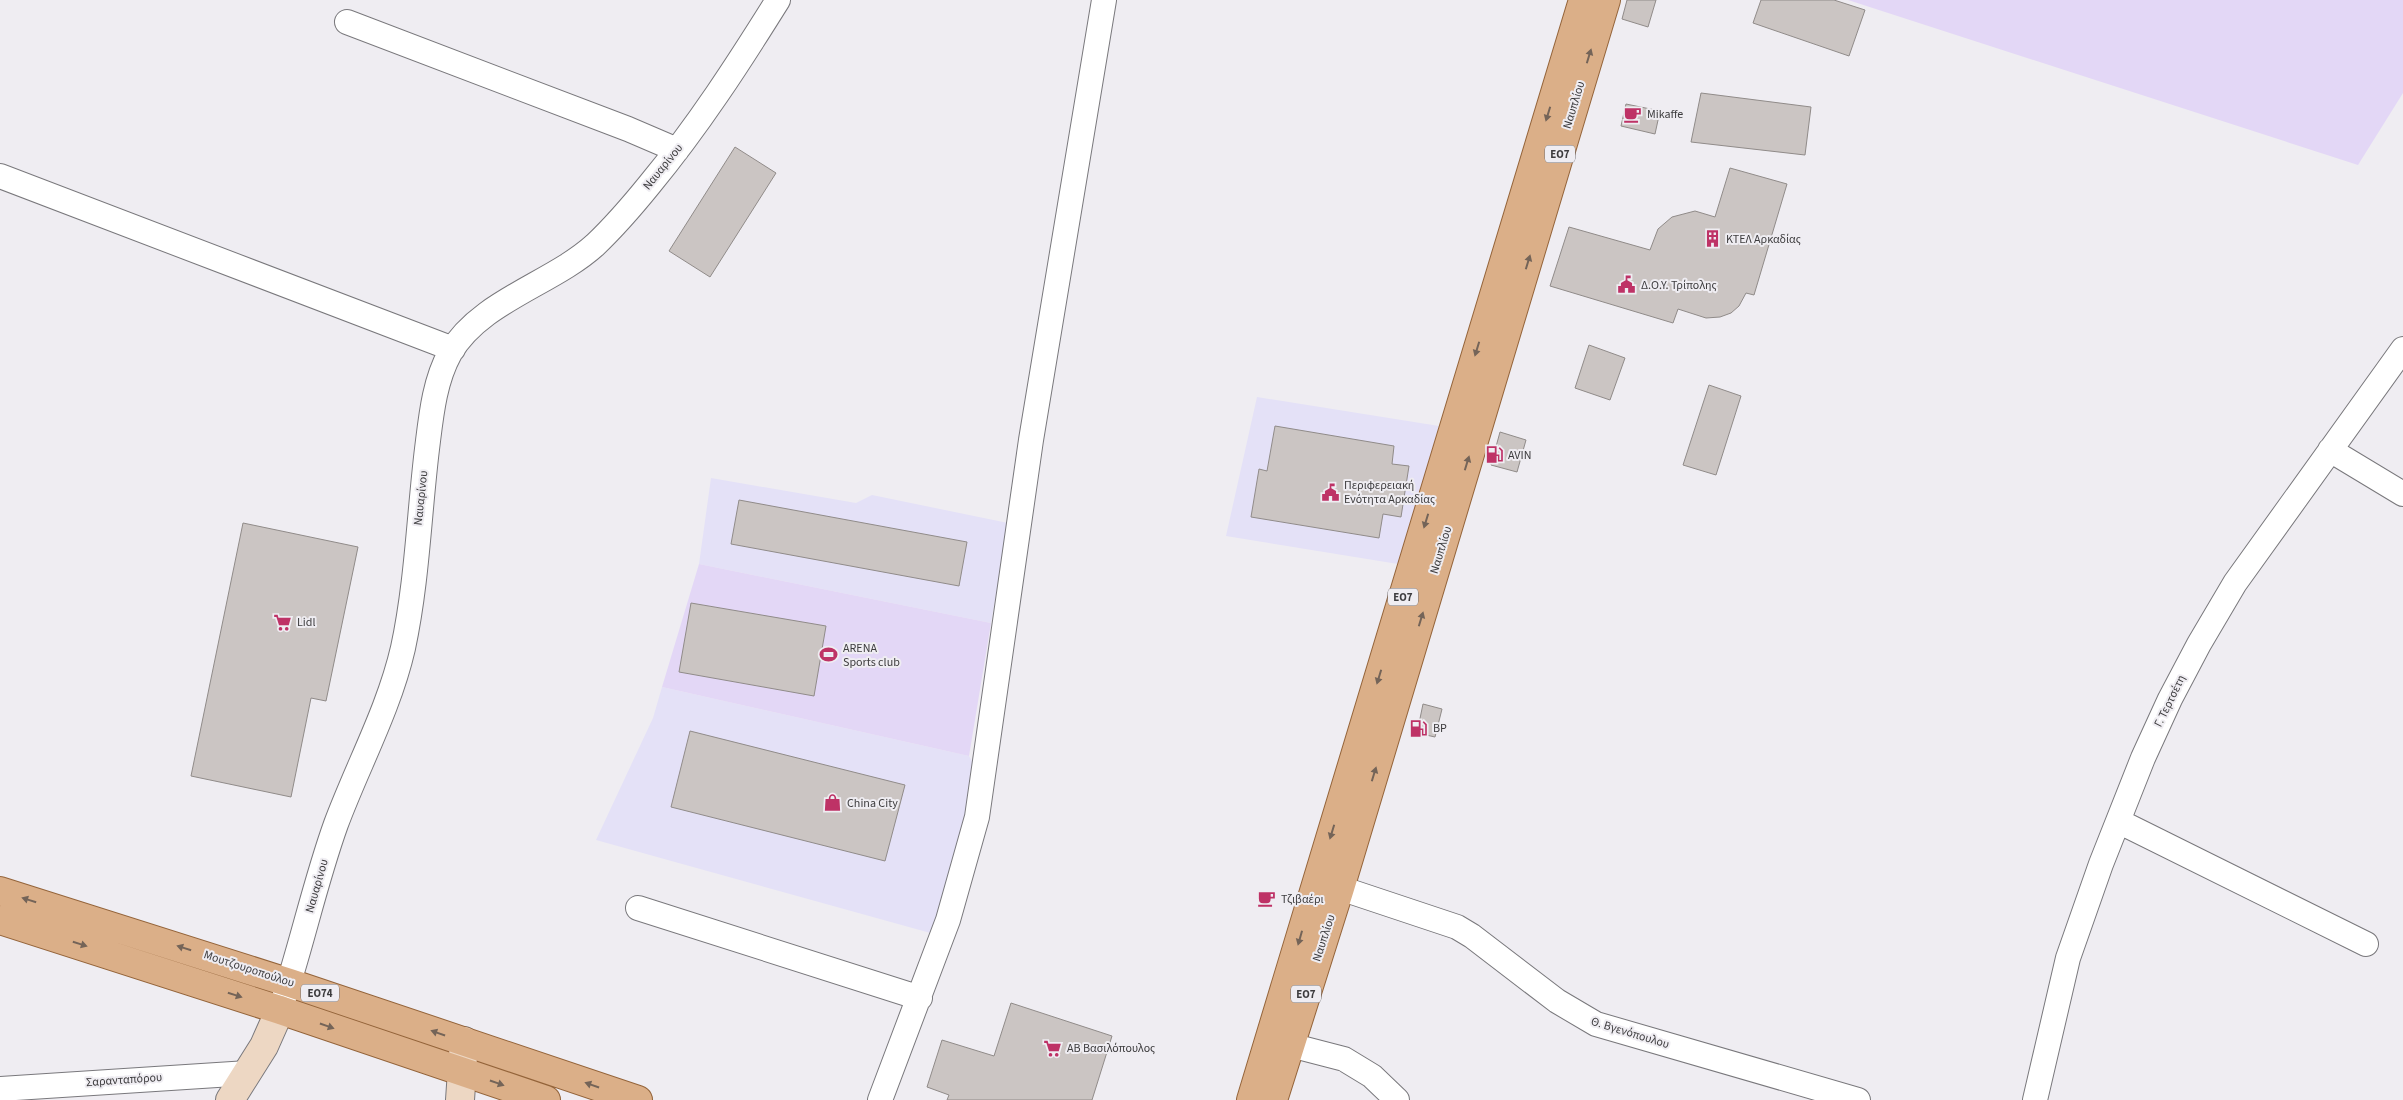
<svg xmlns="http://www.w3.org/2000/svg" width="2403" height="1100" viewBox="0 0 2403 1100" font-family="'Source Sans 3',sans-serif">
<rect width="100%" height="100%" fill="#efedf2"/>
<path fill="#e4e1f7" d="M 1257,397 L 1439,426 L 1398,564 L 1226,536 Z
M 711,478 L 856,503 L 872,495 L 1008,523 L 991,623 L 699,564 Z
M 662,687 L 969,756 L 974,765 L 962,843 L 934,934 L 596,840 L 653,718 Z"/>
<path fill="#e3d7f6" d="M 1848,0 L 2403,0 L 2403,93 L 2358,165 Z
M 699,564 L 991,623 L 969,756 L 662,687 Z"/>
<path fill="#cbc5c3" stroke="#908b89" d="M 1627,0 L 1656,0 L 1648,27 L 1622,19 Z
M 1761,0 L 1834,0 L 1865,10 L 1849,56 L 1753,23 Z
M 1701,93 L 1811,107 L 1805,155 L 1691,142 Z
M 1626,104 L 1660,111 L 1655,134 L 1621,126 Z
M 735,147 L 776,173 L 710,277 L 669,251 Z
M 1730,168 L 1787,184 L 1754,295 L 1746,293 L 1739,306 L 1731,313 L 1720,317 L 1706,318 L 1678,309 L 1673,323 L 1550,286 L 1569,227 L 1650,250 L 1658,229 L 1672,217 L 1695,211 L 1715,217 Z
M 1589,345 L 1625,358 L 1610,400 L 1575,388 Z
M 1709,385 L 1741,396 L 1716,475 L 1683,465 Z
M 1275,426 L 1394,446 L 1392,464 L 1409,466 L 1401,517 L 1383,514 L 1379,538 L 1251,517 L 1259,469 L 1267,471 Z
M 1500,432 L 1526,440 L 1517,472 L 1491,465 Z
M 739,500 L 967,542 L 959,586 L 731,544 Z
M 243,523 L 358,547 L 326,701 L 311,698 L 291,797 L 191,776 Z
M 691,603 L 826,626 L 814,696 L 679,672 Z
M 1423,704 L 1442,709 L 1435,737 L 1417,733 Z
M 690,731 L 905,785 L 885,861 L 671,807 Z
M 1011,1003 L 1112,1036 L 1092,1100 L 947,1100 L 949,1095 L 927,1087 L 942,1040 L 994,1056 Z"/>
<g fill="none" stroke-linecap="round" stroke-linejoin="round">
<defs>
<path id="street" d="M 347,22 L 628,129 L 677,150
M 0,176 L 453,349
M 2330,450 L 2403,494
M 2118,821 L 2366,944
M 1340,888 L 1457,927 L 1472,936 L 1557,1001 L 1596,1024 L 1858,1100
M 638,908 L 920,998
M 280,1010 C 301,949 314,885 336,824 C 358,765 389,709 403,648 C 417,583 419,515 427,449 C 431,417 434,382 450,353 C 480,301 552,284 595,245 C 615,226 633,205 650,184 C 698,126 738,64 778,0
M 1290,1045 L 1344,1059 L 1372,1076 L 1397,1100
M 0,1089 L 248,1073
M 880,1100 L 948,920 L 977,817 L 1031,440 L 1104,0
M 2035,1100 L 2068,958 L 2101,864 L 2143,758 L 2170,699 L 2199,644 L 2235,583 L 2403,349"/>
<path id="secondary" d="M 230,1100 L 264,1046 L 280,1010
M 460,1100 L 464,1041"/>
<path id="primary" d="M 0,891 L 290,983 L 638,1100
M 0,920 L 280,1010 L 546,1100
M 1251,1100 L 1583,0
M 1273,1100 L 1340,888 L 1606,0"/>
</defs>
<use href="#street" stroke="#79787c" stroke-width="26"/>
<use href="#secondary" stroke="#79787c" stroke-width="30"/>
<use href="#primary" stroke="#94643a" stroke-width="30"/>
<use href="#street" stroke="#fff" stroke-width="24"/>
<use href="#secondary" stroke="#edd7c3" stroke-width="28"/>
<use href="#primary" stroke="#dbaf88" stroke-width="28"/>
</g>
<defs><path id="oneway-solid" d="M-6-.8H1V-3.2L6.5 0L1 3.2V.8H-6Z" transform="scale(1.25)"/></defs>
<g fill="#746458">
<use href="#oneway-solid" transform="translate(1589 56) rotate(-73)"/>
<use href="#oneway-solid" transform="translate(1548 114) rotate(107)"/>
<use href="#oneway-solid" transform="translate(1528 262) rotate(-73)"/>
<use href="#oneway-solid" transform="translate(1477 349) rotate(107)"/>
<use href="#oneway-solid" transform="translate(1467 463) rotate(-73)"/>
<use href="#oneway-solid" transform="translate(1426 521) rotate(107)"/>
<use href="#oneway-solid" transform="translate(1421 619) rotate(-73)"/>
<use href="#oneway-solid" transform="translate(1379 677) rotate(107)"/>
<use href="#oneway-solid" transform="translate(1374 774) rotate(-73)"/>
<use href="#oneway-solid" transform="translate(1332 832) rotate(107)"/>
<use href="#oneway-solid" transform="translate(29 900) rotate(-163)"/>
<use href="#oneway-solid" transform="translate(1300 938) rotate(106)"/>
<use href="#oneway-solid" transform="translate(80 944) rotate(17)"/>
<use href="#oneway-solid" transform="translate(184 948) rotate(-162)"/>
<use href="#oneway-solid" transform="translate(235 995) rotate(18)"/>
<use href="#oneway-solid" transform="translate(327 1026) rotate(19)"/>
<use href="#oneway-solid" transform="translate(438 1033) rotate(-161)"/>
<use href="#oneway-solid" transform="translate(497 1083) rotate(19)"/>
<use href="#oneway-solid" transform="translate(592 1085) rotate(-161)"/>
</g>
<defs>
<symbol id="cafe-bare" viewBox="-9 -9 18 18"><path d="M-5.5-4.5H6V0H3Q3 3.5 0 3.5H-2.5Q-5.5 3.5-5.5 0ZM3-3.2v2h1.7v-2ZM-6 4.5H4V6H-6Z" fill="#be3266" stroke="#efedf2" stroke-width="2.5" paint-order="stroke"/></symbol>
<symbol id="building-bare" viewBox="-9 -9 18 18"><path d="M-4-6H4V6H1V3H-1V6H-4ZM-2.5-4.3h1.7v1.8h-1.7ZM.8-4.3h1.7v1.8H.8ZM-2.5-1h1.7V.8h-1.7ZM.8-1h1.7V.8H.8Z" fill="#be3266" stroke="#efedf2" stroke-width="2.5" paint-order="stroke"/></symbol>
<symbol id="civic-bare" viewBox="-9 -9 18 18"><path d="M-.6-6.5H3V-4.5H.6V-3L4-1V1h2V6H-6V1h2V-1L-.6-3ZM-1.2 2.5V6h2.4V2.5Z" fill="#be3266" stroke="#efedf2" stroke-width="2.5" paint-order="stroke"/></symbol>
<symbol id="fuel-bare" viewBox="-9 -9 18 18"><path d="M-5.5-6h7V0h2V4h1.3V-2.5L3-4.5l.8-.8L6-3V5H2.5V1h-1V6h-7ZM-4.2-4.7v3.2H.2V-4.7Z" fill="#be3266" stroke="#efedf2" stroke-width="2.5" paint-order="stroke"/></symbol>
<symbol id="supermarket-bare" viewBox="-9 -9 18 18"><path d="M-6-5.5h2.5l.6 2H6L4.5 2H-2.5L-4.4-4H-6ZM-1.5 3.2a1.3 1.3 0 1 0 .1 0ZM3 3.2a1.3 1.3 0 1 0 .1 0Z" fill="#be3266" stroke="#efedf2" stroke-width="2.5" paint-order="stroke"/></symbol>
<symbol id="stadium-bare" viewBox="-9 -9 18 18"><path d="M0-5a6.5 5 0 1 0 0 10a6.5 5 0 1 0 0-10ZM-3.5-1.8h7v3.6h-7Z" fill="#be3266" stroke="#efedf2" stroke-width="2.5" paint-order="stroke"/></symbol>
<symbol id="shop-bare" viewBox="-9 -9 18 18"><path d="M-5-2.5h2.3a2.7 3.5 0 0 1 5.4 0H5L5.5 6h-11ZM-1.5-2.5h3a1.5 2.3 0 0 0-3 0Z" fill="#be3266" stroke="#efedf2" stroke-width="2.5" paint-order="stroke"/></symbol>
</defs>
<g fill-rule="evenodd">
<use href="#cafe-bare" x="1620" y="102" width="25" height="25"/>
<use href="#building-bare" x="1700" y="226" width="25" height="25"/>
<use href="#civic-bare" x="1614" y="272" width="25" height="25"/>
<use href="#fuel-bare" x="1482" y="442" width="25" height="25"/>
<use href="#civic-bare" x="1318" y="480" width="25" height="25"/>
<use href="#supermarket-bare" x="270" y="610" width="25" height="25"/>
<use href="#stadium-bare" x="816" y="642" width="25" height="25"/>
<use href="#fuel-bare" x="1406" y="716" width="25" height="25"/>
<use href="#shop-bare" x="820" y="790" width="25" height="25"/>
<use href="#cafe-bare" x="1254" y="886" width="25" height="25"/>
<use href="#supermarket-bare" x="1040" y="1036" width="25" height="25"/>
</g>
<g text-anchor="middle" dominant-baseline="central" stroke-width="4" stroke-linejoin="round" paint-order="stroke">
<g fill="#efedf2" stroke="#727174" stroke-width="1">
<rect x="1545" y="145.5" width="30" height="17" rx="4"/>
<rect x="1388" y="588.5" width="30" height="17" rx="4"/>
<rect x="301" y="984.5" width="38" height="17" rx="4"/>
<rect x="1291" y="985.5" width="30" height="17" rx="4"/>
</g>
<g font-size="11" font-weight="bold" fill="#3d3c3e">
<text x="1560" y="154">ΕΟ7</text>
<text x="1403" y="597">ΕΟ7</text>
<text x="320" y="993">ΕΟ74</text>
<text x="1306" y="994">ΕΟ7</text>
</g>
<g font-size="12" fill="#3d3c3e" stroke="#efedf2">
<text transform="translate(1574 105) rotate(-73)">Ναυπλίου</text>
<text transform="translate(663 167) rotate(-51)">Ναυαρίνου</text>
<text transform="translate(421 498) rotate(-84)">Ναυαρίνου</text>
<text transform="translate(1441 550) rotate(-73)">Ναυπλίου</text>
<text transform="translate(2170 701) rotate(-64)">Γ. Τερτσέτη</text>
<text transform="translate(317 886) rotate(-74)">Ναυαρίνου</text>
<text transform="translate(1324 938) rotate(-72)">Ναυπλίου</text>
<text transform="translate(249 969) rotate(18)">Μουτζουροπούλου</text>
<text transform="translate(1630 1033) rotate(17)">Θ. Βγενόπουλου</text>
<text transform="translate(124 1080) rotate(-4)">Σαρανταπόρου</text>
</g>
<g font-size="12" fill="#3d3c3e" stroke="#efedf2" text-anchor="start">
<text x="1647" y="114">Mikaffe</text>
<text x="1726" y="239">ΚΤΕΛ Αρκαδίας</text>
<text x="1641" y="285">Δ.Ο.Υ. Τρίπολης</text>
<text x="1508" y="455">AVIN</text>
<text x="1344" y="485">Περιφερειακή<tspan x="1344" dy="14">Ενότητα Αρκαδίας</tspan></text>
<text x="297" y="622">Lidl</text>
<text x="843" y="648">ARENA<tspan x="843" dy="14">Sports club</tspan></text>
<text x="1433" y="728">BP</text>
<text x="847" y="803">China City</text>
<text x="1281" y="899">Τζιβαέρι</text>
<text x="1067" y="1048">ΑΒ Βασιλόπουλος</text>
</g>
</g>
</svg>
